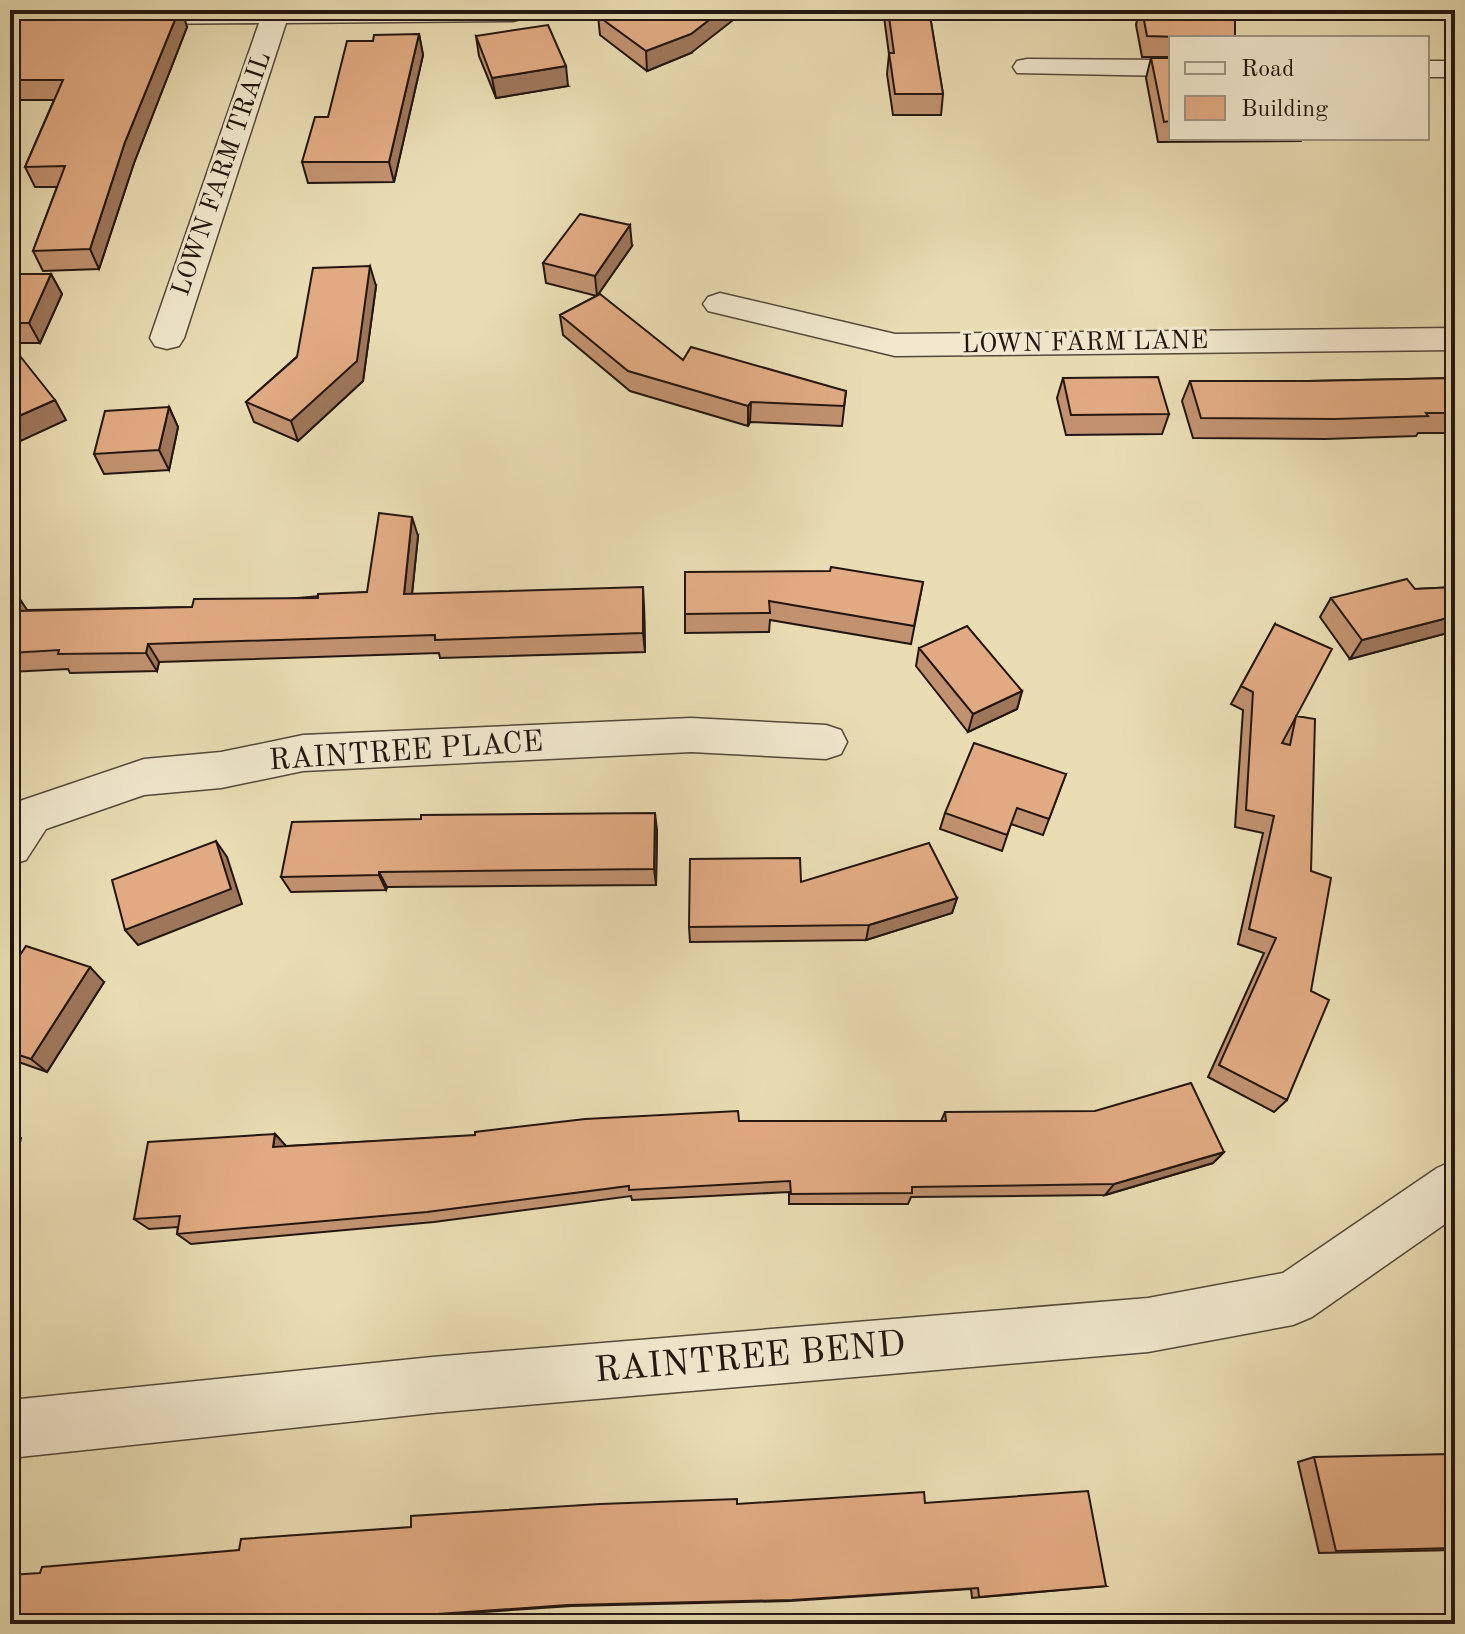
<svg xmlns="http://www.w3.org/2000/svg" width="1465" height="1634" viewBox="0 0 1465 1634" font-family="'Old Standard TT',serif">
<rect width="100%" height="100%" fill="#e9dcb3"/>
<filter id="stains"><feTurbulence type="fractalNoise" baseFrequency=".0025" numOctaves="4"/><feColorMatrix values="0 0 0 0 .2 0 0 0 0 .09 0 0 0 0 .02 0 0 0 .5 -.17"/></filter>
<radialGradient id="worn" r=".72"><stop offset=".6" stop-color="#630" stop-opacity="0"/><stop offset="1" stop-color="#630" stop-opacity=".3"/></radialGradient>
<g fill="none" stroke-linecap="round" stroke-linejoin="round">
<defs>
<path id="minor" d="M 10,10 L 537,10 L 533,16 L 513,21 L 286,23 L 184,338 L 179,346 L 167,349 L 155,346 L 150,338 L 259,23 L 10,25 Z
M 1027,59 L 1171,60 L 1171,76 L 1017,73 L 1013,67 L 1017,61 Z
M 1427,61 L 1455,61 L 1455,77 L 1427,77 Z
M 720,293 L 895,334 L 1455,328 L 1455,350 L 895,356 L 708,311 L 703,304 L 708,297 Z
M 691,718 L 826,725 L 841,730 L 847,742 L 841,754 L 826,759 L 691,752 L 303,771 L 221,788 L 144,795 L 46,829 L 26,860 L 10,865 L 10,809 L 14,803 L 144,759 L 221,752 L 303,735 Z
M 1455,1160 L 1455,1217 L 1312,1317 L 1293,1325 L 1148,1352 L 432,1413 L 10,1458 L 10,1400 L 432,1357 L 1148,1298 L 1283,1273 L 1437,1168 Z"/>
</defs>
<use href="#minor" stroke="#54483a" stroke-width="3"/>
<use href="#minor" fill="#f1e8ce" fill-rule="evenodd"/>
</g>
<path fill="#c29270" stroke="#231611" stroke-width="2" d="M 10,10 L 187,27 L 134,163 L 99,269 L 43,271 L 33,251 L 57,187 L 35,187 L 25,167 L 54,100 L 10,100 Z
M 885,10 L 929,10 L 943,94 L 941,115 L 893,115 L 887,74 L 889,54 L 884,17 Z
M 1139,10 L 1235,10 L 1235,38 L 1171,38 L 1171,57 L 1142,57 L 1136,25 Z
M 598,16 L 691,53 L 647,71 L 600,35 Z
M 419,34 L 423,55 L 394,182 L 308,183 L 302,162 L 373,41 Z
M 476,36 L 568,86 L 496,98 L 479,56 Z
M 1151,58 L 1171,58 L 1171,138 L 1302,138 L 1301,141 L 1158,142 L 1146,78 Z
M 632,246 L 597,296 L 683,360 L 846,391 L 842,426 L 750,422 L 748,426 L 630,391 L 563,335 L 560,315 L 597,296 L 546,283 L 543,263 Z
M 10,274 L 51,274 L 62,294 L 40,343 L 10,343 Z
M 376,286 L 363,381 L 298,441 L 254,422 L 246,402 Z
M 1063,378 L 1169,414 L 1162,434 L 1066,435 L 1057,398 Z
M 1455,378 L 1455,433 L 1418,433 L 1416,436 L 1325,439 L 1193,438 L 1182,401 L 1190,381 L 1309,381 Z
M 169,407 L 178,427 L 169,470 L 104,474 L 94,454 Z
M 418,536 L 412,594 L 644,606 L 645,652 L 440,658 L 439,653 L 159,662 L 157,671 L 70,673 L 68,669 L 10,672 L 10,602 L 21,601 L 27,610 L 192,607 L 367,592 Z
M 685,572 L 923,582 L 911,644 L 770,620 L 769,632 L 685,633 Z
M 1455,587 L 1455,631 L 1350,659 L 1320,617 L 1331,598 L 1415,589 Z
M 1275,624 L 1295,718 L 1287,1100 L 1274,1112 L 1208,1077 L 1264,953 L 1238,944 L 1263,833 L 1235,827 L 1243,710 L 1231,704 Z
M 919,648 L 1022,691 L 1017,709 L 968,732 L 916,666 Z
M 1066,774 L 1043,835 L 1011,824 L 1002,851 L 940,829 L 945,813 Z
M 657,830 L 656,885 L 387,887 L 386,890 L 291,892 L 281,877 Z
M 801,882 L 957,898 L 952,913 L 866,940 L 690,942 L 689,927 Z
M 10,970 L 104,982 L 47,1072 L 10,1059 Z
M 945,1112 L 1224,1152 L 1213,1163 L 1105,1195 L 911,1197 L 908,1204 L 789,1204 L 789,1192 L 632,1200 L 631,1196 L 434,1222 L 191,1244 L 177,1234 L 178,1227 L 149,1229 L 134,1219 L 275,1134 L 286,1146 L 739,1121 L 941,1121 Z
M 1314,1457 L 1455,1472 L 1455,1550 L 1319,1553 L 1298,1462 Z
M 925,1503 L 1106,1586 L 972,1598 L 971,1589 L 790,1601 L 572,1606 L 362,1620 L 361,1624 L 10,1624 L 40,1573 L 737,1504 Z"/>
<path fill="#9e775b" stroke="#231611" stroke-width="2" d="M 179,10 L 182,10 L 187,27 L 134,163 L 99,269 L 90,249 L 125,142 Z
M 722,10 L 746,10 L 691,53 L 647,71 L 646,51 Z
M 419,34 L 423,55 L 394,182 L 389,162 Z
M 566,66 L 568,86 L 496,98 L 492,78 Z
M 630,225 L 632,246 L 597,296 L 595,276 Z
M 370,266 L 376,286 L 363,381 L 298,441 L 291,421 Z
M 51,274 L 62,294 L 40,343 L 29,323 Z
M 55,400 L 66,420 L 14,444 L 10,438 L 10,420 Z
M 751,402 L 750,422 L 748,426 L 748,406 Z
M 169,407 L 178,427 L 169,470 L 159,450 Z
M 412,517 L 418,536 L 410,613 L 404,594 Z
M 643,587 L 644,606 L 645,652 L 643,633 Z
M 21,601 L 34,620 L 18,611 Z
M 1455,616 L 1455,631 L 1350,659 L 1362,640 Z
M 148,644 L 159,662 L 157,671 L 146,653 Z
M 1022,691 L 1017,709 L 968,732 L 973,714 Z
M 655,813 L 657,830 L 656,885 L 654,869 Z
M 216,841 L 227,857 L 242,904 L 138,945 L 125,930 Z
M 379,872 L 387,887 L 386,890 L 379,875 Z
M 957,898 L 952,913 L 866,940 L 869,925 Z
M 90,967 L 104,982 L 47,1072 L 31,1059 Z
M 10,1130 L 21,1138 L 10,1190 Z
M 275,1134 L 286,1146 L 284,1159 L 273,1147 Z
M 1224,1152 L 1213,1163 L 1105,1195 L 1114,1184 Z
M 351,1620 L 362,1620 L 361,1624 L 351,1624 Z"/>
<path fill="#e1aa82" stroke="#231611" stroke-width="2" d="M 10,10 L 179,10 L 125,142 L 90,249 L 33,251 L 65,166 L 25,167 L 63,80 L 10,80 Z
M 614,10 L 722,10 L 691,34 L 646,51 L 598,16 Z
M 888,10 L 929,10 L 943,94 L 895,94 L 889,53 L 894,53 Z
M 1142,10 L 1235,10 L 1235,38 L 1178,38 L 1177,37 L 1147,36 Z
M 548,25 L 566,66 L 492,78 L 476,36 Z
M 419,34 L 389,162 L 302,162 L 315,117 L 328,117 L 347,41 L 373,41 L 374,35 Z
M 1151,58 L 1171,58 L 1171,121 L 1164,122 Z
M 580,214 L 630,225 L 595,276 L 543,263 Z
M 370,266 L 357,361 L 291,421 L 246,402 L 297,357 L 313,268 Z
M 10,274 L 51,274 L 29,323 L 10,323 Z
M 600,294 L 683,360 L 691,347 L 846,391 L 844,406 L 751,402 L 748,406 L 628,371 L 560,315 Z
M 16,351 L 55,400 L 10,420 L 10,354 Z
M 1158,377 L 1169,414 L 1071,415 L 1063,378 Z
M 1455,378 L 1455,413 L 1426,413 L 1428,416 L 1335,419 L 1201,418 L 1190,381 L 1309,381 Z
M 169,407 L 159,450 L 94,454 L 105,411 Z
M 379,513 L 412,517 L 404,594 L 643,587 L 643,633 L 435,640 L 435,635 L 148,644 L 146,653 L 58,654 L 59,650 L 10,653 L 10,602 L 21,601 L 18,611 L 192,607 L 194,599 L 318,598 L 318,594 L 367,592 Z
M 831,567 L 923,582 L 914,626 L 769,601 L 770,613 L 685,614 L 685,572 L 830,571 Z
M 1407,579 L 1415,589 L 1455,587 L 1455,616 L 1362,640 L 1331,598 Z
M 1275,624 L 1332,649 L 1282,743 L 1290,745 L 1296,716 L 1315,719 L 1311,871 L 1331,878 L 1311,991 L 1329,1000 L 1287,1100 L 1219,1065 L 1276,938 L 1249,929 L 1274,816 L 1246,810 L 1253,692 L 1241,686 Z
M 967,626 L 1022,691 L 973,714 L 919,648 Z
M 974,743 L 1066,774 L 1049,819 L 1017,808 L 1007,835 L 945,813 Z
M 655,813 L 654,869 L 379,872 L 379,875 L 281,877 L 292,822 L 421,819 L 421,815 Z
M 216,841 L 231,889 L 125,930 L 112,880 Z
M 929,843 L 957,898 L 869,925 L 689,927 L 690,859 L 800,858 L 801,882 Z
M 26,946 L 90,967 L 31,1059 L 10,1052 L 10,970 Z
M 1191,1083 L 1224,1152 L 1114,1184 L 912,1187 L 912,1193 L 791,1194 L 790,1181 L 629,1190 L 629,1186 L 427,1212 L 177,1234 L 180,1216 L 134,1219 L 148,1142 L 275,1134 L 273,1147 L 475,1135 L 475,1132 L 585,1119 L 738,1111 L 739,1121 L 946,1121 L 945,1112 L 1095,1111 Z
M 1450,1454 L 1455,1472 L 1455,1548 L 1336,1551 L 1314,1457 Z
M 1088,1491 L 1106,1586 L 979,1597 L 978,1588 L 792,1600 L 568,1605 L 351,1620 L 351,1624 L 10,1624 L 10,1575 L 40,1573 L 42,1567 L 239,1550 L 241,1539 L 411,1527 L 411,1516 L 600,1504 L 737,1499 L 737,1504 L 924,1492 L 925,1503 Z"/>
<g text-anchor="middle" dominant-baseline="central" stroke-width="6" stroke-linejoin="round" paint-order="stroke">
<g font-size="26" fill="#231611" stroke="#f1e8ce">
<text transform="translate(222 174) rotate(-71)">LOWN FARM TRAIL</text>
<text transform="translate(1085 343) rotate(-1)">LOWN FARM LANE</text>
</g>
<g font-size="30" fill="#231611" stroke="#f1e8ce">
<text transform="translate(406 752) rotate(-4)">RAINTREE PLACE</text>
</g>
<g font-size="36" fill="#231611" stroke="#f1e8ce">
<text transform="translate(750 1359) rotate(-5)">RAINTREE BEND</text>
</g>
</g>
<rect width="1465" height="1634" fill="none" stroke="#e9dcb3" stroke-width="40"/>
<rect x="12" y="12" width="1441" height="1610" fill="none" stroke="#231611" stroke-width="4"/>
<rect x="20" y="20" width="1425" height="1594" fill="none" stroke="#231611" stroke-width="2"/>
<rect x="1169" y="36" width="260" height="104" fill="#f1e8ce" stroke="#9f9482" stroke-width="2"/>
<rect x="1185" y="62" width="40" height="12" fill="#f1e8ce" stroke="#9f9482" stroke-width="2"/>
<text x="1241" y="76" font-size="24" fill="#231611">Road</text>
<rect x="1185" y="96" width="40" height="24" fill="#e1aa82" stroke="#9f9482" stroke-width="2"/>
<text x="1241" y="116" font-size="24" fill="#231611">Building</text>
<rect width="100%" height="100%" filter="url(#stains)"/>
<rect width="100%" height="100%" fill="url(#worn)"/>
</svg>
